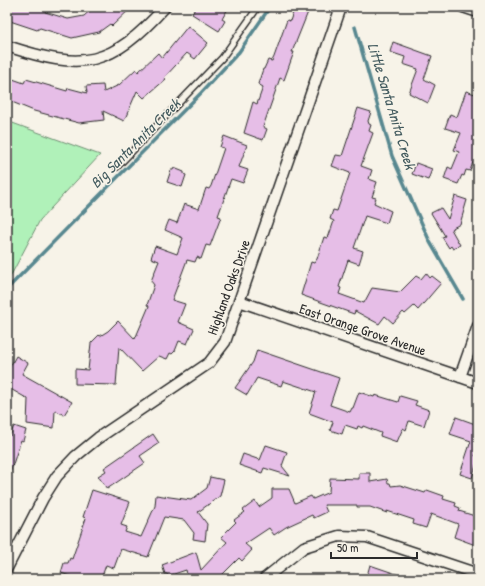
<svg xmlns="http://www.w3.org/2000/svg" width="485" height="586" viewBox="0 0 485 586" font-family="'Patrick Hand',sans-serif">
<rect width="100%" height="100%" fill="#f7f3e8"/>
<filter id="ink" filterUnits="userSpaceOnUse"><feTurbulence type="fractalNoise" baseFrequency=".025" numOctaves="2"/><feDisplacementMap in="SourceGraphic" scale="8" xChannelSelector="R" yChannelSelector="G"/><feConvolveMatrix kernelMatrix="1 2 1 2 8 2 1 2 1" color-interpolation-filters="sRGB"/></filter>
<g filter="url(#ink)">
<path fill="#b0f1b9" stroke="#6e8e72" d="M 7,121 L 100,155 L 40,220 L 7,283 Z"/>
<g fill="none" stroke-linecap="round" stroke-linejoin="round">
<path stroke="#598890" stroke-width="3.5" d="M 355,27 L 392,156 L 430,242 L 463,299
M 7,289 L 201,93 L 239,52 L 270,7"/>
</g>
<path fill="#e6bee7" stroke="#2b2b2b" d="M 7,7 L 47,7 L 45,12 L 68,19 L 84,16 L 94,7 L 132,7 L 112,26 L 110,24 L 99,32 L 72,38 L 40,28 L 37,30 L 7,20 Z
M 196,7 L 229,7 L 222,19 L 225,21 L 219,31 L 192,14 Z
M 295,7 L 310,7 L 292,52 L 294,52 L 284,80 L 280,78 L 263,127 L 267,129 L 263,140 L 244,133 L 253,102 L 257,104 L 263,87 L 258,84 L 263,69 L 264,69 L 268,60 L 272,61 L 274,57 L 287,20 L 290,21 Z
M 188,26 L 208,43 L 195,59 L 187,53 L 164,78 L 166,79 L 144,98 L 137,91 L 124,121 L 103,111 L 104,120 L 79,123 L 34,111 L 7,100 L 7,77 L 24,83 L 26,79 L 67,91 L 68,88 L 87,93 L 86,86 L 103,85 L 104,92 L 119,85 L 136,69 L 138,72 L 158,53 L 162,58 Z
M 393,42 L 432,56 L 424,79 L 435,85 L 428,103 L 409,93 L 418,69 L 403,64 L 405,57 L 390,52 Z
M 466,91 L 478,95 L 478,134 L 474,146 L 478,147 L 478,163 L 473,162 L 470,171 L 466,170 L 464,176 L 462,175 L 458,184 L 444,179 L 448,167 L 452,169 L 459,152 L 454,150 L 461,133 L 445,128 L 450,114 L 457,117 Z
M 358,108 L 371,112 L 368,121 L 369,124 L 371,125 L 369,131 L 373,133 L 361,166 L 372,170 L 369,179 L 377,182 L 372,197 L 376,198 L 374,203 L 391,211 L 387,223 L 365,216 L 354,248 L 363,251 L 359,264 L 348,260 L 339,287 L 341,288 L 339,294 L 364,303 L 372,288 L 400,292 L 416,276 L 421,279 L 426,273 L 430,278 L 432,276 L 441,283 L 418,310 L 414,306 L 405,314 L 403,312 L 393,323 L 385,316 L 379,324 L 355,311 L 354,314 L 301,295 L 311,262 L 314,263 L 317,259 L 324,237 L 328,238 L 334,221 L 330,219 L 333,210 L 337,211 L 350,173 L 332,166 L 336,155 L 342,156 Z
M 224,136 L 247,145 L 239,167 L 248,170 L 243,183 L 231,179 L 218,216 L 221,217 L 210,246 L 206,245 L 201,259 L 197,257 L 195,262 L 187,260 L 172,300 L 185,304 L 178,322 L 194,329 L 187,344 L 179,341 L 175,351 L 172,354 L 170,353 L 167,359 L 159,356 L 142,371 L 119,347 L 116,385 L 75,384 L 75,369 L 88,370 L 91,343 L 99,335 L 100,336 L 108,331 L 118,321 L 135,339 L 149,306 L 147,305 L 154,285 L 151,281 L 159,261 L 151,258 L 155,246 L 177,254 L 183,238 L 165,230 L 169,220 L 177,223 L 184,204 L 199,209 L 206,188 L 209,189 L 211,186 L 224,148 L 220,147 Z
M 416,163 L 432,169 L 428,180 L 412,174 Z
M 174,168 L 184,172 L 184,174 L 186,175 L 182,187 L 167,182 L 171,170 L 173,170 Z
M 455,196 L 467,200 L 460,224 L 451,229 L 460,245 L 453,249 L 451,246 L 449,248 L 442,237 L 445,236 L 431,213 L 441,208 L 448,219 Z
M 257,350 L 339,378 L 330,405 L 350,412 L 352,408 L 353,408 L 359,392 L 374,397 L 375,395 L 398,402 L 400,396 L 417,401 L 415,405 L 429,410 L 424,426 L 409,421 L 406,430 L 403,428 L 397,442 L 380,436 L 381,433 L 363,426 L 362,428 L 358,426 L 357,429 L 345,425 L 342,434 L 330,430 L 333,422 L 309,413 L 316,392 L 283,381 L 281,386 L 257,378 L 247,395 L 235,388 L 253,362 Z
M 16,356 L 28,363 L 22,374 L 72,402 L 64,415 L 55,410 L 54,428 L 27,424 L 28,399 L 7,387 L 7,372 Z
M 456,417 L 478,425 L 478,448 L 475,456 L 478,457 L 478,459 L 472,478 L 460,474 L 471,441 L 450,434 Z
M 14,426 L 26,430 L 23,441 L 21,440 L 9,476 L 7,475 L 7,435 L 10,436 Z
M 153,434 L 159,443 L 140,456 L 145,463 L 107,489 L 98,476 L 106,471 L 104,468 Z
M 266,445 L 287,452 L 282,466 L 290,476 L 264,468 L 262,473 L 239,465 L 243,454 L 260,460 Z
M 359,473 L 370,473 L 370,482 L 387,479 L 388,483 L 390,483 L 391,486 L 400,485 L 425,493 L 427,490 L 444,496 L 443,499 L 456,503 L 455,506 L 460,508 L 459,511 L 478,517 L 478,546 L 454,537 L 458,524 L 431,514 L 426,528 L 413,524 L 414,520 L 387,511 L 387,513 L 370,507 L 357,507 L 357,505 L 324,505 L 327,512 L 314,518 L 312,515 L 286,527 L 274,535 L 269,528 L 245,544 L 252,550 L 242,561 L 239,558 L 218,579 L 188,579 L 186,570 L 168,576 L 167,574 L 165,574 L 162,565 L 196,552 L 201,570 L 227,542 L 221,537 L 236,522 L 234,520 L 245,512 L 243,510 L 255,501 L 259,507 L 272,498 L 272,489 L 289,489 L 295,503 L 311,496 L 313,499 L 329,492 L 330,478 L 359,479 Z
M 210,477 L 224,480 L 220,496 L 198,512 L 207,524 L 205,541 L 193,539 L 194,533 L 184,520 L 164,517 L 148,557 L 121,549 L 114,568 L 106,565 L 101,579 L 79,579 L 61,573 L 64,563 L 68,563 L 70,558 L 72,559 L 86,518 L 83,517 L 92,490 L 130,502 L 121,525 L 127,527 L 125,532 L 141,537 L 155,506 L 156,495 L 191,500 L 207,488 Z
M 370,565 L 405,577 L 405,579 L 366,579 Z"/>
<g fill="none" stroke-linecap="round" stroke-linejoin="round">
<defs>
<path id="service" d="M 117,167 L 222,58 L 258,7"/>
<path id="minor" d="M 463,7 L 478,12
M 7,46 C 83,71 110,68 165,7
M 239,301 L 478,383
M 460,377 L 478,326
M 7,568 L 43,498 L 57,476 L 76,456 L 98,438 L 209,363 L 225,342 L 341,7
M 264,579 L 304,547 L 339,536 L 367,537 L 478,574"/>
</defs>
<use href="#service" stroke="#2b2b2b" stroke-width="8"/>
<use href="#minor" stroke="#2b2b2b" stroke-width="13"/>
<use href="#service" stroke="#f7f3e8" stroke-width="5"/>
<use href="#minor" stroke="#f7f3e8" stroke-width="10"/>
</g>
</g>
<g text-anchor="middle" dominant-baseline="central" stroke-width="3" stroke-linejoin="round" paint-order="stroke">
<g font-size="14" fill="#2b2b2b" stroke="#f7f3e8">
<text transform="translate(228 287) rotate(-70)">Highland Oaks Drive</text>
<text transform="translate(363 329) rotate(19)">East Orange Grove Avenue</text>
</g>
<g font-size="15" font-style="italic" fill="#425a5e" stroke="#f7f3e8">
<text transform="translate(392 106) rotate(73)">Little Santa Anita Creek</text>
<text transform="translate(135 143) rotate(-45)">Big Santa Anita Creek</text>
</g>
</g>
<rect width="485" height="586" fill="none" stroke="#f7f3e8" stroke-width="24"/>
<rect x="12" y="12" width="461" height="562" fill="none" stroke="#2b2b2b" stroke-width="1.5" filter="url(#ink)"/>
<path d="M331 552v6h86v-6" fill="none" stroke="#2b2b2b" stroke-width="2"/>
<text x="337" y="552" font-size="12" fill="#2b2b2b" stroke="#f7f3e8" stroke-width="3" paint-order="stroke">50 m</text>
</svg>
